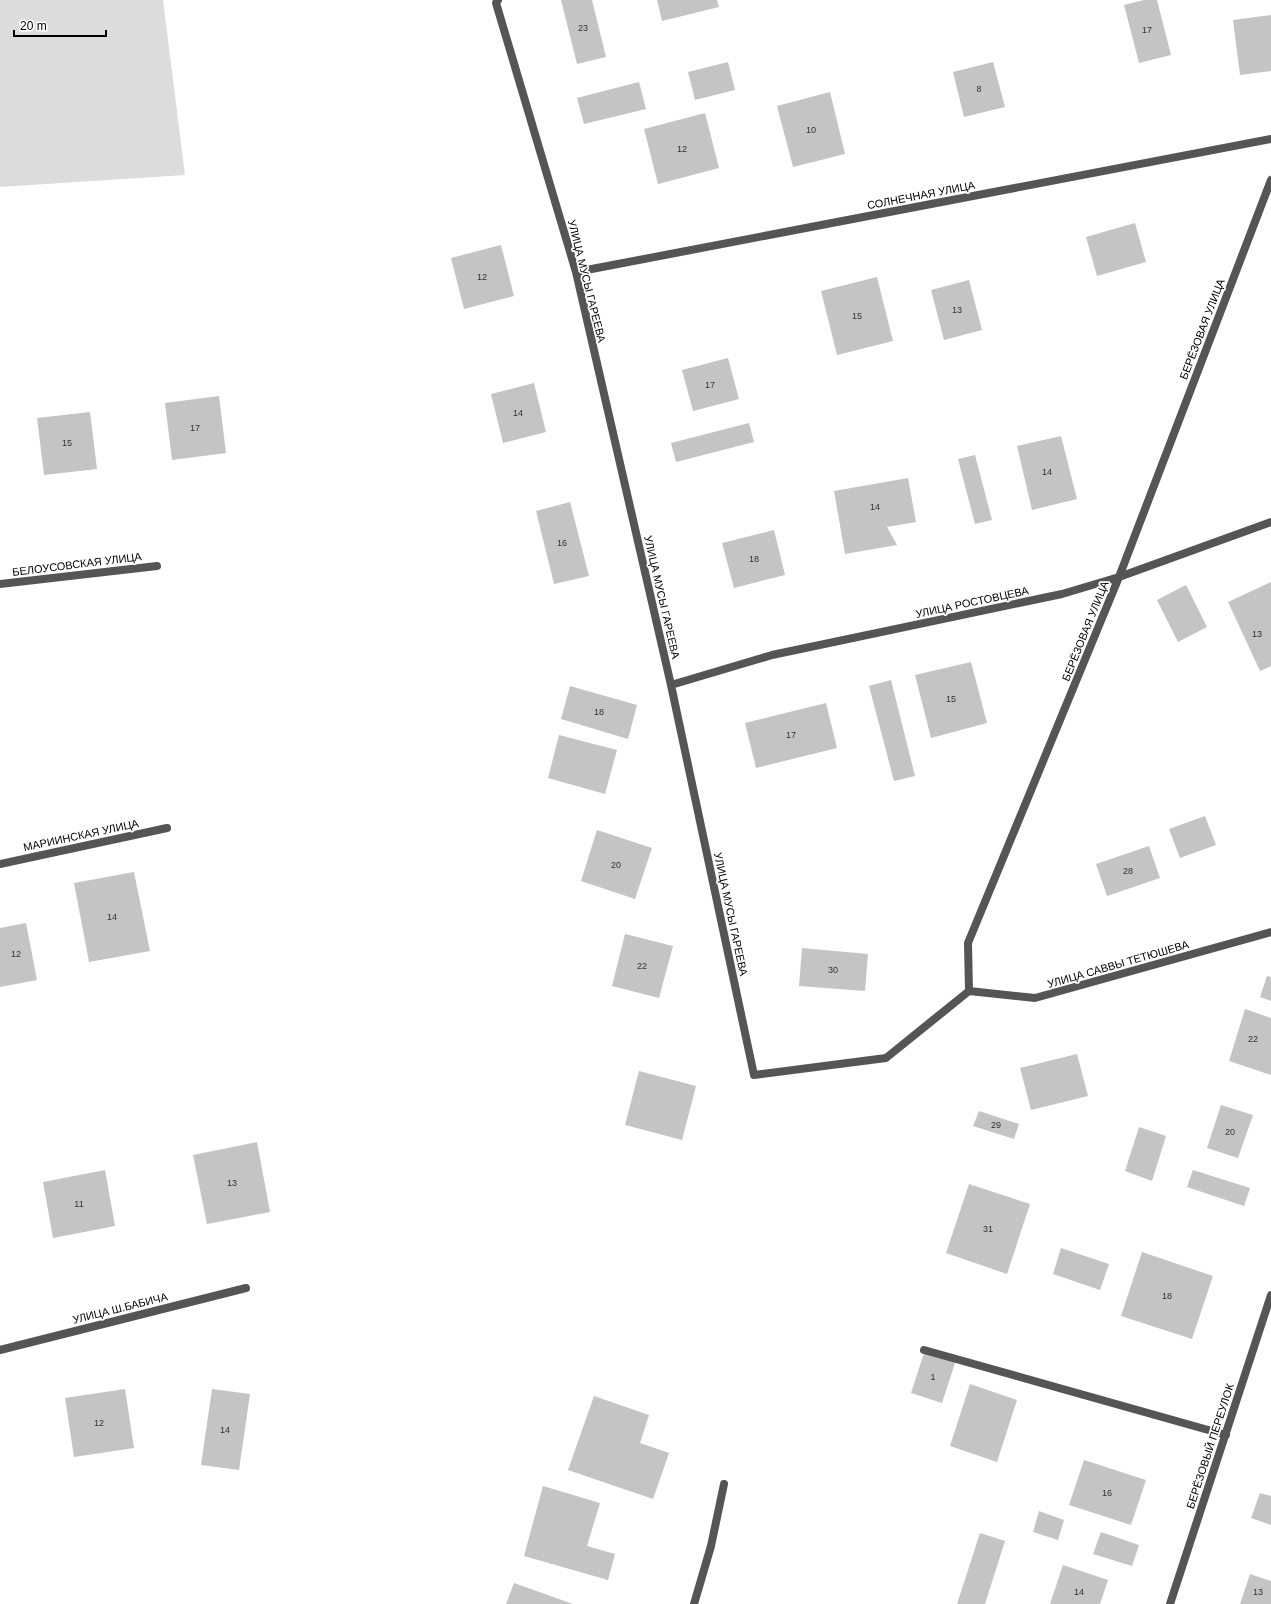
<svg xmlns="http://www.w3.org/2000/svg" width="1271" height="1604" viewBox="0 0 1271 1604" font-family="Arial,sans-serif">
<rect width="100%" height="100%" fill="#fff"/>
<path fill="#dcdcdc" d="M 0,0 L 163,0 L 185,175 L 0,187 Z"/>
<path fill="#c4c4c4" d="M 561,0 L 592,0 L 606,57 L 577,64 Z
M 657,0 L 717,0 L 719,7 L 662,21 Z
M 1144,0 L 1157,0 L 1171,55 L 1139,63 L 1124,5 Z
M 1271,15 L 1271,71 L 1240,75 L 1233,20 Z
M 728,62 L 735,90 L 695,100 L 688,72 Z
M 993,62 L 1005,107 L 964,117 L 953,72 Z
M 639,82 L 646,109 L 584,124 L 577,98 Z
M 830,92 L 845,154 L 793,167 L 777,106 Z
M 705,113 L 719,168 L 658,184 L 644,129 Z
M 1135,223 L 1146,262 L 1097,276 L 1086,237 Z
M 501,245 L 514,296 L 464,309 L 451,258 Z
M 877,277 L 893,341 L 837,355 L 821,291 Z
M 969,280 L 982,330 L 944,340 L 931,290 Z
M 728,358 L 739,399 L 693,411 L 682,370 Z
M 534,383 L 546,432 L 503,443 L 491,394 Z
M 219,396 L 226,453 L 172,460 L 165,403 Z
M 90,412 L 97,469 L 44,475 L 37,418 Z
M 749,423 L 754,442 L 676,462 L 671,443 Z
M 1061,436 L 1077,499 L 1032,510 L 1017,446 Z
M 975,455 L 992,520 L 975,524 L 958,459 Z
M 908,478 L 916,522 L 887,527 L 897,545 L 845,554 L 834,491 Z
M 570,502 L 589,576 L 554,584 L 536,511 Z
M 774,530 L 785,575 L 734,588 L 722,543 Z
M 1271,582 L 1271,666 L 1260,671 L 1228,602 Z
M 1186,585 L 1207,627 L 1178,642 L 1157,600 Z
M 971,662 L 987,723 L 931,738 L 915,675 Z
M 891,680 L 915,776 L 894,781 L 869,686 Z
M 570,686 L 637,705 L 628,739 L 561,719 Z
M 826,703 L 837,748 L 756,768 L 745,723 Z
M 559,735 L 617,750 L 605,794 L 548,778 Z
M 1205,816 L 1216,845 L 1180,858 L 1169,829 Z
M 597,830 L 652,848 L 635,899 L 581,881 Z
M 1149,846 L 1160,878 L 1107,896 L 1096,864 Z
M 134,872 L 150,951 L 89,962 L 74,883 Z
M 26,923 L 37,980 L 0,987 L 0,928 Z
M 625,934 L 673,946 L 659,998 L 612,986 Z
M 802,948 L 868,954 L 865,991 L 799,986 Z
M 1267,976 L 1271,977 L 1271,1001 L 1260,997 Z
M 1245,1009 L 1271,1018 L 1271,1075 L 1229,1061 Z
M 1077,1054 L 1088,1096 L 1031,1110 L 1020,1068 Z
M 639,1071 L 696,1086 L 682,1140 L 625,1125 Z
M 1221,1105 L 1253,1115 L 1238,1158 L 1207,1148 Z
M 979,1111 L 1019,1124 L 1014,1139 L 973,1126 Z
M 1139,1127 L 1166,1136 L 1152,1181 L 1125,1171 Z
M 257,1142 L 270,1212 L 207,1224 L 193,1155 Z
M 105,1170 L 115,1226 L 53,1238 L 43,1182 Z
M 1193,1170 L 1250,1188 L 1244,1206 L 1187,1187 Z
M 969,1184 L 1030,1204 L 1007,1274 L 946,1253 Z
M 1061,1248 L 1109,1264 L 1100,1290 L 1053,1274 Z
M 1142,1252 L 1213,1276 L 1192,1339 L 1121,1316 Z
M 925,1350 L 956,1360 L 942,1403 L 911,1393 Z
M 970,1384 L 1017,1400 L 997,1462 L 950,1446 Z
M 125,1389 L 134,1448 L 74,1457 L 65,1398 Z
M 212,1389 L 250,1394 L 239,1470 L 201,1465 Z
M 594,1396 L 649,1415 L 640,1443 L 669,1453 L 653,1499 L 568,1470 Z
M 1084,1460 L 1146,1480 L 1131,1525 L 1069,1505 Z
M 543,1486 L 600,1503 L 587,1546 L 615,1554 L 608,1580 L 524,1556 Z
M 1260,1493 L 1271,1496 L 1271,1525 L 1251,1518 Z
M 1039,1511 L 1064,1520 L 1058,1540 L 1033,1532 Z
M 1101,1532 L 1139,1545 L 1132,1566 L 1093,1554 Z
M 980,1533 L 1005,1541 L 985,1604 L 957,1604 Z
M 1063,1565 L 1108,1580 L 1100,1604 L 1050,1604 Z
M 1250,1574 L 1271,1581 L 1271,1604 L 1240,1604 Z
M 514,1583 L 573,1604 L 506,1604 Z"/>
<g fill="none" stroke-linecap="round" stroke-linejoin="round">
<path stroke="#555" stroke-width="8" d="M 924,1350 L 1226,1435"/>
<path stroke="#555" stroke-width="8" d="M 498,0 L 496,3 L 576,272 L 671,685 L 754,1075 L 886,1058 L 969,991
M 576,272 L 1271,139
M 0,584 L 157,566
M 671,685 L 772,655 L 1062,594 L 1119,577 L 1271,522
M 0,864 L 167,828
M 969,991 L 968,943 L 1119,577 L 1271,180
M 969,991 L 1035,998 L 1271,932
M 0,1350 L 246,1288
M 694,1604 L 711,1546 L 724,1484
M 1170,1604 L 1271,1295"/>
</g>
<g text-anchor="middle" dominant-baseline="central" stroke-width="3.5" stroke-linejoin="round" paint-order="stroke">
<g font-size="9" fill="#313131">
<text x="583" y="28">23</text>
<text x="1147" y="30">17</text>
<text x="979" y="89">8</text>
<text x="811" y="130">10</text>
<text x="682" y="149">12</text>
<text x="482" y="277">12</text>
<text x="957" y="310">13</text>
<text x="857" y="316">15</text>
<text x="710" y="385">17</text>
<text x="518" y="413">14</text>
<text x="195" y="428">17</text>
<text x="67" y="443">15</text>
<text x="1047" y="472">14</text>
<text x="875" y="507">14</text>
<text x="562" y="543">16</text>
<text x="754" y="559">18</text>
<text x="1257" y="634">13</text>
<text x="951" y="699">15</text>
<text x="599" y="712">18</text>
<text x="791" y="735">17</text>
<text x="616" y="865">20</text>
<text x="1128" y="871">28</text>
<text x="112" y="917">14</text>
<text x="16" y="954">12</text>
<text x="642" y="966">22</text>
<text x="833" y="970">30</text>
<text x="1253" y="1039">22</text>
<text x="996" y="1125">29</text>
<text x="1230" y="1132">20</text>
<text x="232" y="1183">13</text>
<text x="79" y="1204">11</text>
<text x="988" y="1229">31</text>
<text x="1167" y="1296">18</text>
<text x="933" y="1377">1</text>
<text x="99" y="1423">12</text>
<text x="225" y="1430">14</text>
<text x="1107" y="1493">16</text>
<text x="1079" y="1592">14</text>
<text x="1258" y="1592">13</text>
</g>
<g font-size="11" fill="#000" stroke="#fff">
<text transform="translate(921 195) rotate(-11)">СОЛНЕЧНАЯ УЛИЦА</text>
<text transform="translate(587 281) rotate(76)">УЛИЦА МУСЫ ГАРЕЕВА</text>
<text transform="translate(1202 329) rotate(-69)">БЕРЁЗОВАЯ УЛИЦА</text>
<text transform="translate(77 564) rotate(-7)">БЕЛОУСОВСКАЯ УЛИЦА</text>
<text transform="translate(662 597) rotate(77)">УЛИЦА МУСЫ ГАРЕЕВА</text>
<text transform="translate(972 602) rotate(-12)">УЛИЦА РОСТОВЦЕВА</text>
<text transform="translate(1085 631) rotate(-68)">БЕРЁЗОВАЯ УЛИЦА</text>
<text transform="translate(81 835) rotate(-12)">МАРИИНСКАЯ УЛИЦА</text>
<text transform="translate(731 914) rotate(78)">УЛИЦА МУСЫ ГАРЕЕВА</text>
<text transform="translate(1118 964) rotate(-16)">УЛИЦА САВВЫ ТЕТЮШЕВА</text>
<text transform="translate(120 1308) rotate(-14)">УЛИЦА Ш.БАБИЧА</text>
<text transform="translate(1210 1446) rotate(-72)">БЕРЁЗОВЫЙ ПЕРЕУЛОК</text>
</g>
</g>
<path d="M14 30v6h92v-6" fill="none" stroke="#000000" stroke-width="2"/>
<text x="20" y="30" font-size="12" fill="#000000" stroke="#ffffff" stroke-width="3" paint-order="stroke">20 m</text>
</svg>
